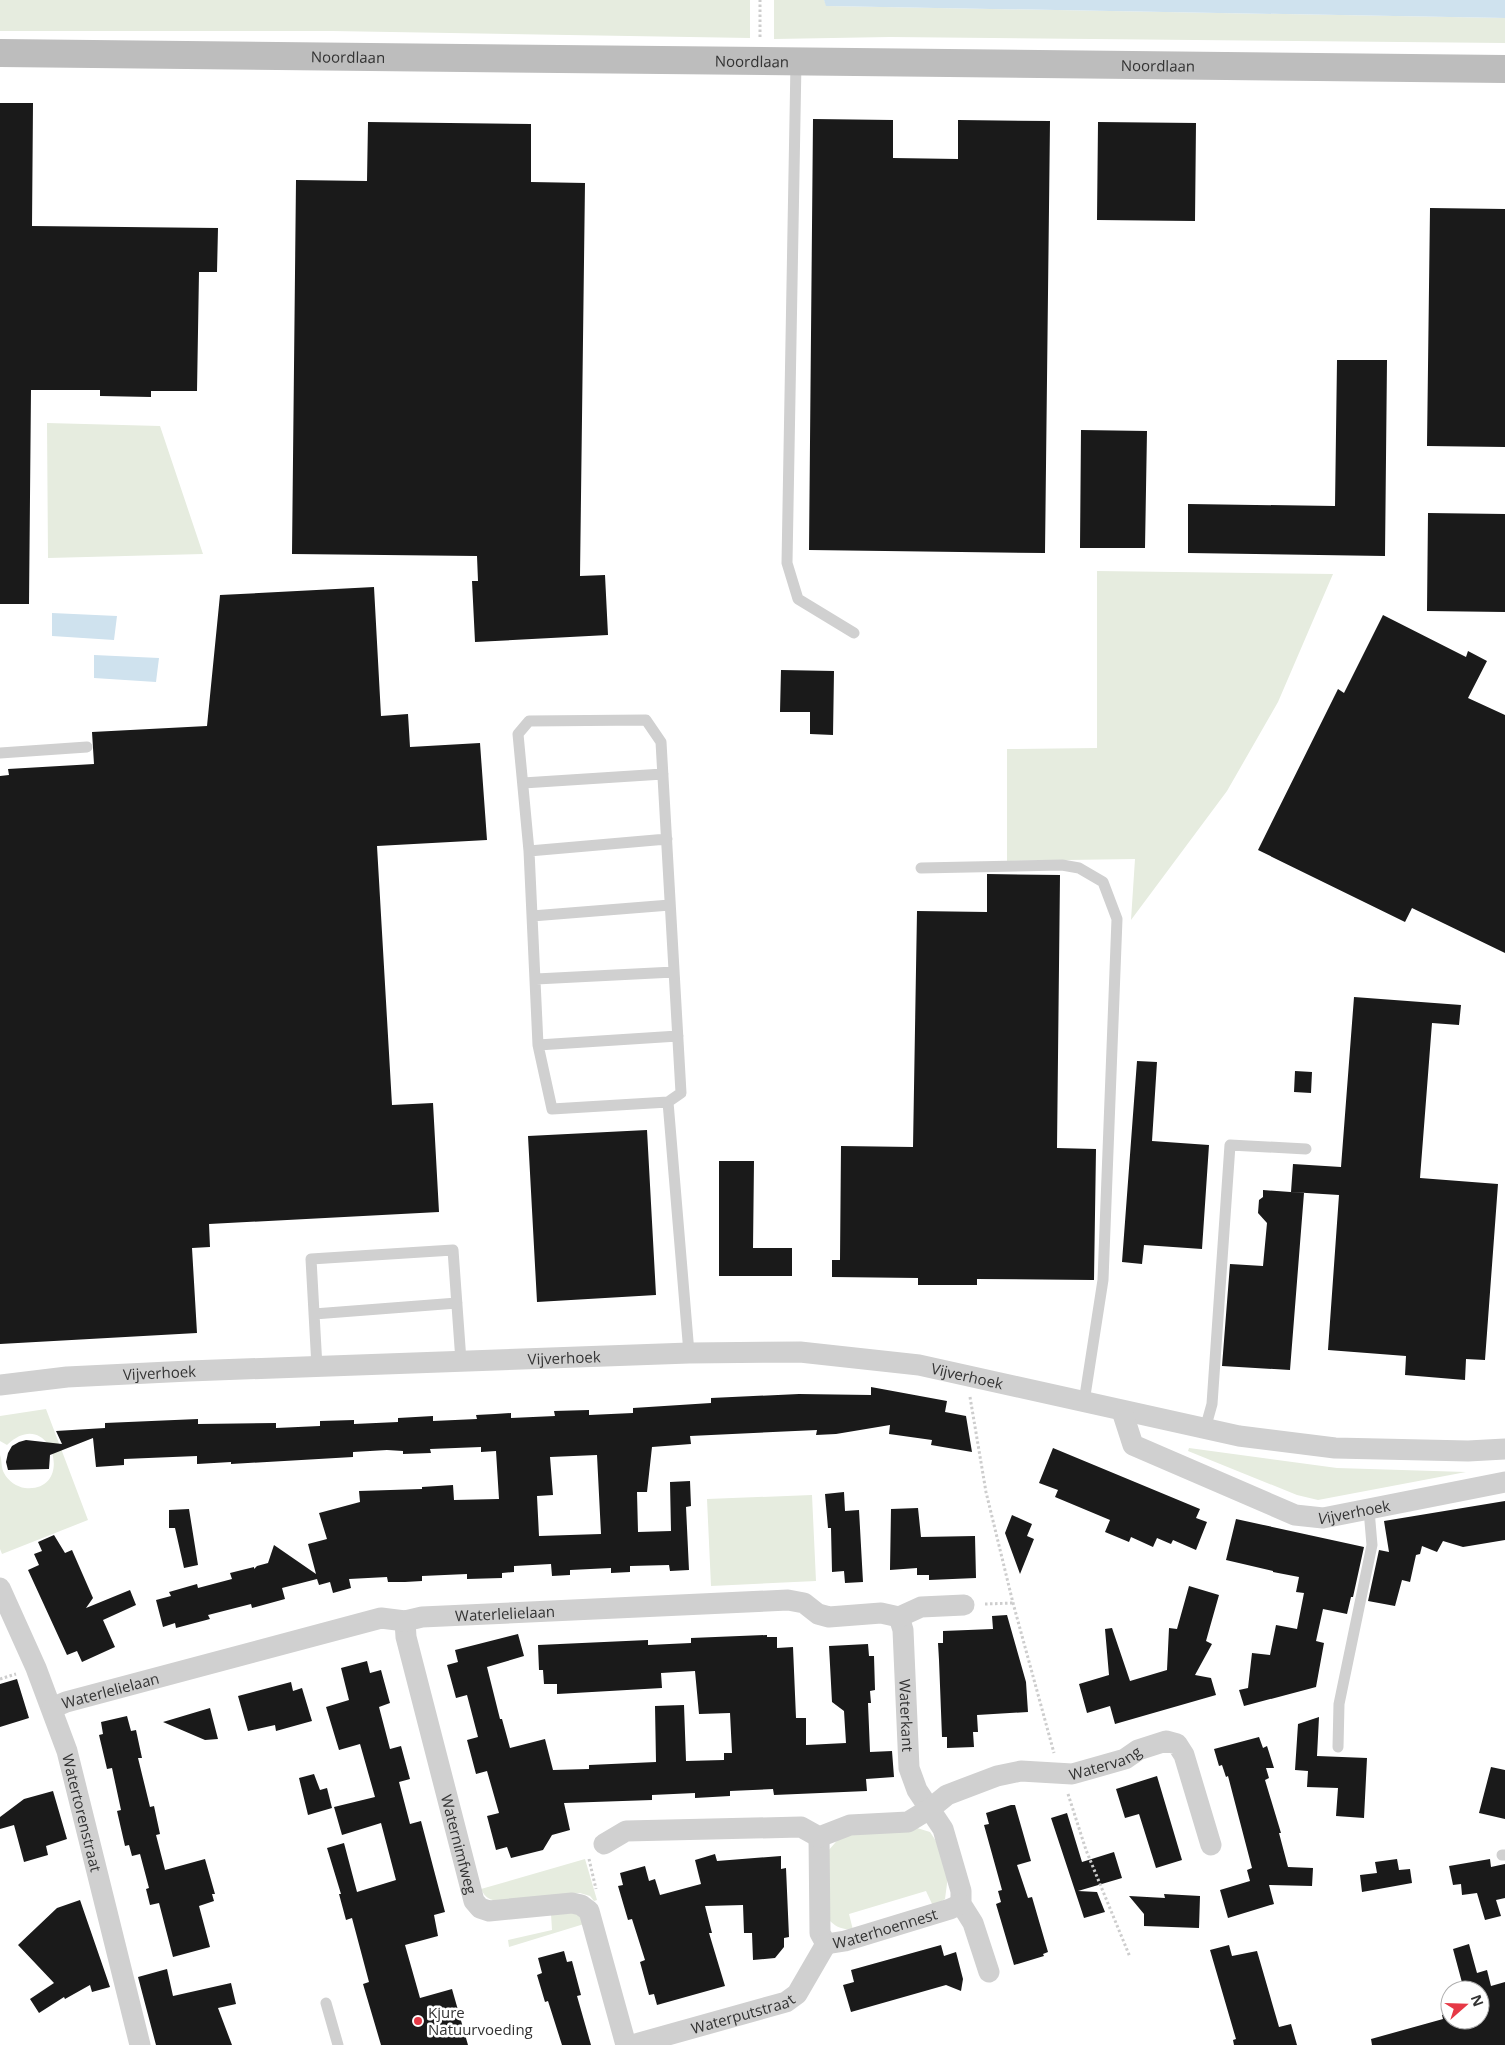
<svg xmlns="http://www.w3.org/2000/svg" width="1505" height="2045" viewBox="0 0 1505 2045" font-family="'Open Sans',sans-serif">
<rect width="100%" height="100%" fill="#fff"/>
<path fill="#e6ecdf" d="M 0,0 L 750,0 L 750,38 L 332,31 L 0,31 Z
M 774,0 L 824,0 L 827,6 L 1505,18 L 1505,43 L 890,37 L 774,39 Z
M 47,423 L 160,426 L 203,554 L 48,558 Z
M 1097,571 L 1333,574 L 1278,702 L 1227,791 L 1131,920 L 1135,859 L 1007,861 L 1007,749 L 1097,748 Z
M 46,1409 L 88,1520 L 2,1554 L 0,1549 L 0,1455 C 2,1460 1,1468 4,1473 C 8,1481 17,1487 25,1488 C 77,1493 51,1403 7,1445 L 0,1441 L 0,1416 Z
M 1189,1448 L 1337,1468 L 1466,1472 L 1318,1500 L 1297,1495 L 1188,1451 Z
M 812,1495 L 816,1581 L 711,1586 L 707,1499 Z
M 917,1828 L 930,1832 L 938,1844 L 948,1876 L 945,1899 L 933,1906 L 926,1891 L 849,1914 L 853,1930 C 843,1929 837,1928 830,1921 L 828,1851 L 841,1836 Z
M 585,1859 L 597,1900 L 594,1901 L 590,1896 L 580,1893 L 499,1901 C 490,1900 485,1898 481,1889 Z
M 574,1913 L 580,1916 L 584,1924 L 509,1947 L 508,1940 L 552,1930 L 551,1914 Z"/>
<path fill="#cfe2ee" d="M 824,0 L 1505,0 L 1505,18 L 826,6 Z
M 52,613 L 117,616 L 114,640 L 52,636 Z
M 94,655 L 159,658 L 156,682 L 94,678 Z"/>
<path fill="#1a1a1a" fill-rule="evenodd" d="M 0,103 L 33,103 L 32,226 L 218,228 L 217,272 L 199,272 L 197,391 L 151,391 L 151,397 L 100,396 L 100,390 L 31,390 L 29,604 L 0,604 Z
M 813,119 L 893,120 L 893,158 L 958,159 L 958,120 L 1050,121 L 1045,553 L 809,550 Z
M 368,122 L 531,124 L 531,182 L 585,183 L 580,576 L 605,575 L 608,635 L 475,642 L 472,581 L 478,581 L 477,556 L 292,554 L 296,180 L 367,181 Z
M 1098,122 L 1196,123 L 1195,221 L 1097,220 Z
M 1430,208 L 1505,209 L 1505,447 L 1427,446 Z
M 1337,360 L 1387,360 L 1385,556 L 1188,553 L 1188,504 L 1335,506 Z
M 1081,430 L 1147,431 L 1145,548 L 1080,548 Z
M 1428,513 L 1505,514 L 1505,612 L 1427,611 Z
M 374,587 L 381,716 L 408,714 L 410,747 L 480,743 L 487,840 L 377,846 L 392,1105 L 433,1103 L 439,1212 L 209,1224 L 210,1247 L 192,1248 L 197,1333 L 0,1344 L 0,776 L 9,775 L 8,769 L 94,764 L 92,732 L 207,726 L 220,595 Z
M 1383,615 L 1466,657 L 1468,651 L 1487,661 L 1468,698 L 1505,715 L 1505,953 L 1412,908 L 1405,922 L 1258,850 L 1338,689 L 1344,693 Z
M 781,670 L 834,671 L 833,735 L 810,734 L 810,712 L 780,712 Z
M 987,874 L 1060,875 L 1057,1148 L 1096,1149 L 1094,1280 L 977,1279 L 977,1285 L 918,1285 L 918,1278 L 832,1277 L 832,1260 L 840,1260 L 841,1146 L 913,1147 L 917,911 L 987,912 Z
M 1354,997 L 1461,1005 L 1459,1025 L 1432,1023 L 1420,1178 L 1498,1184 L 1485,1360 L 1466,1359 L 1465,1380 L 1405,1375 L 1406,1356 L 1328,1350 L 1339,1195 L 1291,1192 L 1293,1164 L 1341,1167 Z
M 1137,1061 L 1157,1062 L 1152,1141 L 1209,1145 L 1202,1249 L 1144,1245 L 1142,1264 L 1122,1262 Z
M 1295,1071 L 1312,1072 L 1311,1093 L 1294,1092 Z
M 647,1130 L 656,1295 L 537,1302 L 528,1136 Z
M 719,1161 L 754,1161 L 753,1248 L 792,1248 L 792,1276 L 719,1276 Z
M 1263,1190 L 1304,1193 L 1290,1370 L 1222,1366 L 1230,1264 L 1263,1266 L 1267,1223 L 1258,1213 L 1259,1200 L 1263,1197 Z
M 871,1387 L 947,1401 L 945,1412 L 966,1416 L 972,1452 L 931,1445 L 932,1440 L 889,1434 L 890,1425 L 836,1434 L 816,1435 L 817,1430 L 690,1436 L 691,1444 L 652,1447 L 647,1492 L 637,1492 L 638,1532 L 671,1531 L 670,1482 L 690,1481 L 691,1506 L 686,1507 L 689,1570 L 670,1571 L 669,1565 L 630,1566 L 630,1572 L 611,1573 L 611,1568 L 570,1570 L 570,1575 L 552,1576 L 551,1564 L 514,1566 L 514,1572 L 502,1573 L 502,1578 L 467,1579 L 467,1574 L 422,1576 L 422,1581 L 405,1582 L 388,1582 L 387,1577 L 349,1579 L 351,1588 L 333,1593 L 330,1582 L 319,1585 L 317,1579 L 282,1588 L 285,1599 L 252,1608 L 251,1604 L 208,1615 L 210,1619 L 176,1628 L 175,1623 L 163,1627 L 156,1600 L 171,1596 L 169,1592 L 197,1584 L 198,1588 L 232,1579 L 230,1573 L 254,1567 L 254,1569 L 257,1566 L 268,1563 L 274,1545 L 316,1574 L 308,1544 L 327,1539 L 319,1513 L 360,1502 L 359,1491 L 422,1489 L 422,1487 L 453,1485 L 454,1500 L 499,1499 L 496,1451 L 481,1452 L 481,1447 L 430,1449 L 431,1453 L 403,1454 L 403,1451 L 387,1450 L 353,1452 L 353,1457 L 231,1464 L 231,1462 L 197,1464 L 197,1456 L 124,1459 L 124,1465 L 96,1467 L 93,1438 L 50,1455 L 49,1469 L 8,1470 L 6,1462 L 8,1453 L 12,1446 L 19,1442 L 26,1440 L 62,1444 L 56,1431 L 105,1428 L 105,1423 L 198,1419 L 198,1424 L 276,1423 L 276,1428 L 320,1426 L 320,1421 L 354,1420 L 354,1424 L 398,1422 L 398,1418 L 433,1416 L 433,1421 L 477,1419 L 476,1415 L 495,1414 L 511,1413 L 511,1418 L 555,1416 L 554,1411 L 589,1410 L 589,1415 L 633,1413 L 633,1408 L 711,1403 L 711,1398 L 799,1394 L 871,1395 ZM 597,1455 L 601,1534 L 539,1536 L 537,1496 L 553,1495 L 550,1457 Z
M 1053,1448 L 1200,1509 L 1196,1518 L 1207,1522 L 1196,1550 L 1173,1540 L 1171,1544 L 1157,1538 L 1153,1547 L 1131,1537 L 1129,1542 L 1105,1532 L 1110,1520 L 1055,1497 L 1058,1490 L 1039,1483 Z
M 844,1492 L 845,1511 L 859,1510 L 863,1582 L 845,1583 L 844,1571 L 832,1572 L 831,1528 L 828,1528 L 825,1494 Z
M 1505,1501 L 1505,1540 L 1463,1547 L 1443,1541 L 1437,1552 L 1422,1546 L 1420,1554 L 1416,1555 L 1410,1582 L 1402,1580 L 1395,1606 L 1368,1601 L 1379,1550 L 1389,1552 L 1384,1521 Z
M 918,1508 L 921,1537 L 975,1536 L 976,1578 L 929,1580 L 929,1575 L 917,1575 L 917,1568 L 890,1570 L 891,1509 Z
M 189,1509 L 198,1565 L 184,1568 L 175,1528 L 169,1528 L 169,1510 Z
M 1012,1515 L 1032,1524 L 1027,1536 L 1034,1539 L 1020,1574 L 1005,1533 Z
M 1236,1519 L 1364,1547 L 1353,1597 L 1351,1597 L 1347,1614 L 1323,1609 L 1316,1641 L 1324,1643 L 1316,1687 L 1244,1706 L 1239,1690 L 1248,1688 L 1252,1653 L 1270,1655 L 1276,1625 L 1297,1629 L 1304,1593 L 1296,1592 L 1299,1577 L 1273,1572 L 1273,1571 L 1226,1560 Z
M 54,1535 L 65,1553 L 72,1550 L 93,1598 L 86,1608 L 130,1590 L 136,1605 L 103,1620 L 115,1647 L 82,1662 L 77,1651 L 67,1655 L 28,1570 L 39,1565 L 34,1554 L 42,1551 L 38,1542 Z
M 1189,1586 L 1219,1595 L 1206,1641 L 1212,1644 L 1195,1675 L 1211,1678 L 1216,1695 L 1115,1724 L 1110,1706 L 1087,1713 L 1079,1684 L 1109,1675 L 1105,1629 L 1112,1628 L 1130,1681 L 1167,1670 L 1169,1628 L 1177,1629 Z
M 1007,1615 L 1026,1682 L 1028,1712 L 977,1715 L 978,1732 L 973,1732 L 974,1747 L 947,1748 L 947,1737 L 942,1737 L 939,1660 L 938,1643 L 943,1643 L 943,1631 L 993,1629 L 992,1616 Z
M 518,1634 L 524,1656 L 487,1667 L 500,1719 L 502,1719 L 510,1748 L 545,1739 L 553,1770 L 589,1769 L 589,1765 L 656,1762 L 655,1706 L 684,1705 L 686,1761 L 724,1760 L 724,1753 L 732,1753 L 730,1713 L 699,1714 L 695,1671 L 661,1673 L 662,1688 L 557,1694 L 557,1684 L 544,1684 L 543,1670 L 539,1670 L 538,1645 L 648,1640 L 648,1645 L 691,1643 L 691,1638 L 767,1635 L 767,1637 L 777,1637 L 777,1648 L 793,1647 L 796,1718 L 806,1718 L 806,1745 L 846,1743 L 844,1711 L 832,1702 L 829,1646 L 868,1644 L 869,1656 L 874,1656 L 875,1690 L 870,1691 L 871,1703 L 868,1703 L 870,1752 L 892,1751 L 894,1777 L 866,1779 L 867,1791 L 774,1795 L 773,1789 L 730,1791 L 730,1796 L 695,1798 L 695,1793 L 652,1795 L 652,1800 L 564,1803 L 570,1830 L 552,1835 L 543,1850 L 511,1858 L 507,1847 L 496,1850 L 487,1816 L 499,1813 L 487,1771 L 476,1774 L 467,1740 L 478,1737 L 467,1695 L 456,1698 L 447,1665 L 458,1662 L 455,1650 Z
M 367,1661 L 370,1673 L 381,1670 L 390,1703 L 379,1707 L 390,1749 L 401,1746 L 410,1779 L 399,1782 L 410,1824 L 421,1821 L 445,1912 L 434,1915 L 438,1936 L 405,1945 L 420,1998 L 452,1989 L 468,2045 L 381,2045 L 363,1984 L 369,1982 L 352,1918 L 346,1920 L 339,1894 L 341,1894 L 327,1848 L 344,1843 L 357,1892 L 396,1880 L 381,1823 L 342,1835 L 334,1807 L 375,1797 L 360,1744 L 339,1750 L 326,1707 L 349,1700 L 341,1668 Z
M 17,1679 L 29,1718 L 0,1727 L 0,1684 Z
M 291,1682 L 293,1691 L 302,1688 L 312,1721 L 276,1731 L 275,1725 L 248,1731 L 238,1696 Z
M 210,1708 L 218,1739 L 205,1740 L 163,1722 Z
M 127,1716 L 131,1731 L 136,1730 L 142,1758 L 138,1758 L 150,1807 L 154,1806 L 160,1834 L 156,1835 L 165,1870 L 205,1859 L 215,1894 L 212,1894 L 214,1901 L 199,1906 L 210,1947 L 173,1957 L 159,1903 L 150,1905 L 146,1889 L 149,1888 L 140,1854 L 132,1856 L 129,1845 L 125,1846 L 117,1811 L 121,1810 L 112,1768 L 107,1769 L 99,1735 L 103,1734 L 101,1722 Z
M 1319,1717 L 1317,1756 L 1367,1758 L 1364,1818 L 1336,1816 L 1338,1788 L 1307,1787 L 1308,1771 L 1295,1770 L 1298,1724 Z
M 1259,1737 L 1263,1748 L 1267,1746 L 1274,1768 L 1266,1768 L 1269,1778 L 1265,1780 L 1281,1833 L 1279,1833 L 1288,1867 L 1313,1868 L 1312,1886 L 1269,1885 L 1274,1904 L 1228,1918 L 1220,1890 L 1250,1881 L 1247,1870 L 1252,1868 L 1228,1776 L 1226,1777 L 1222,1765 L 1219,1766 L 1214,1749 Z
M 1491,1767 L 1505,1770 L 1505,1819 L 1479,1813 Z
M 314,1774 L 320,1790 L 327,1788 L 332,1808 L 308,1815 L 299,1778 Z
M 1157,1776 L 1182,1860 L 1156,1868 L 1139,1814 L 1125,1818 L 1116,1789 Z
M 53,1791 L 67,1839 L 46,1846 L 48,1855 L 24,1862 L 14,1825 L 0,1829 L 0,1817 L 24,1799 Z
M 1011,1805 L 1015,1805 L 1031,1861 L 1017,1865 L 1028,1898 L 1032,1897 L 1048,1952 L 1043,1954 L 1044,1956 L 1014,1965 L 996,1904 L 1001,1902 L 998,1891 L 1002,1890 L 984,1825 L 989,1824 L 986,1813 Z
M 1067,1813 L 1082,1862 L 1114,1852 L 1122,1878 L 1078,1891 L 1097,1892 L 1105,1912 L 1084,1918 L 1051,1818 Z
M 715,1854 L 717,1861 L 781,1856 L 781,1869 L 786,1868 L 789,1937 L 784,1938 L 784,1947 L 775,1958 L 753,1960 L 752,1933 L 744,1933 L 743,1905 L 705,1906 L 712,1933 L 709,1933 L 725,1986 L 657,2005 L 654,1994 L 649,1995 L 640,1962 L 645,1960 L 632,1919 L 628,1920 L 618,1886 L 623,1885 L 620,1873 L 645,1866 L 649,1881 L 655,1879 L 660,1895 L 701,1884 L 695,1860 Z
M 1397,1859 L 1399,1870 L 1410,1869 L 1412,1883 L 1362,1892 L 1360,1875 L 1377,1873 L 1375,1862 Z
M 1490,1859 L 1491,1867 L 1505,1864 L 1505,1898 L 1496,1900 L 1501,1916 L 1485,1920 L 1477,1893 L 1462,1895 L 1461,1884 L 1453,1885 L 1449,1866 Z
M 1164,1894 L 1200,1896 L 1199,1928 L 1144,1926 L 1144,1914 L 1129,1896 L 1165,1898 Z
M 80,1900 L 110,1987 L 92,1992 L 90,1985 L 65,1999 L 64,1997 L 39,2013 L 30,1999 L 54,1983 L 18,1945 L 57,1908 Z
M 1469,1944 L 1477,1973 L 1487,1970 L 1491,1986 L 1505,1982 L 1505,2045 L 1372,2045 L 1371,2039 L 1443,2019 L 1442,2015 L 1450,2012 L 1450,2020 L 1480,2020 L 1480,1990 L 1464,1990 L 1453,1949 Z
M 941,1945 L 944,1956 L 956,1952 L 963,1979 L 961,1991 L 946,1985 L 851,2012 L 843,1985 L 854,1982 L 851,1970 Z
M 1229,1945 L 1232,1956 L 1257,1951 L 1279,2027 L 1291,2024 L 1297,2045 L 1234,2045 L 1233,2040 L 1236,2039 L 1210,1950 Z
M 564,1951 L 567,1962 L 572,1961 L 581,1995 L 577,1996 L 591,2045 L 562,2045 L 548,2001 L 545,2002 L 537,1975 L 542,1973 L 538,1958 Z
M 167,1969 L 173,1996 L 231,1983 L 236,2004 L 218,2008 L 232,2045 L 156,2045 L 138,1977 Z"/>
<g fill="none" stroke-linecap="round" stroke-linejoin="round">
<path stroke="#cdcdcd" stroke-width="3" stroke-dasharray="2.5 2.5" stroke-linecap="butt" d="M 760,37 L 760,0
M 970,1397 L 986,1492 L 1013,1603 L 1054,1753
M 985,1604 L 1013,1603
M 0,1679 L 16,1674
M 1068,1794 L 1086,1850 L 1130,1957
M 589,1859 L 596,1889"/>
<path stroke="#d0d0d0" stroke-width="11" d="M 796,62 L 787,563 L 798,599 L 854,633
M 0,753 L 87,747
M 523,783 L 663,774
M 529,851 L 667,839
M 921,868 L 1062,865 L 1079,868 L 1103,882 L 1117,919 L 1103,1280 L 1084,1402
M 532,916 L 670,905
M 536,979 L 674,972
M 538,1045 L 678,1036
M 668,1102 L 552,1109 L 538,1045 L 529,851 L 518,734 L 529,721 L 646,720 L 661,742 L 681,1093 L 668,1102 L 689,1353
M 314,1314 L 457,1303
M 317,1367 L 311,1259 L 453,1250 L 461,1361
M 1205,1429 L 1212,1404 L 1230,1145 L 1306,1149
M 1338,1747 L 1339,1704 L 1372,1545 L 1369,1510
M 1502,1855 L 1505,1855
M 326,2003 L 338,2045"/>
<g stroke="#d0d0d0" stroke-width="21">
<path id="s1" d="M 0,1385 L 67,1377 L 189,1371 L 689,1353 L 800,1352 L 919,1365 L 1239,1436 L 1335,1448 L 1468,1451 L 1505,1449"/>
<path id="s2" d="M 1122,1411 L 1133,1445 L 1295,1515 L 1323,1518 L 1505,1482"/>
<path id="s3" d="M 0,1588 L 36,1668 L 67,1751 L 140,2045"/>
<path id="s4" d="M 899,1617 L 903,1630 L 909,1768 L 917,1790 L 943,1829 L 961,1891 L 961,1904 L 973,1923 L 989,1972"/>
<path id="s5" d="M 405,1621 L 406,1637 L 474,1901 L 480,1908 L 489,1911 L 572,1903 L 581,1905 L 589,1911 L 626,2045"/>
<path id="s6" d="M 52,1708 L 66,1702 L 381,1618 L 405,1621 L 422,1617 L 788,1600 L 804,1603 L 818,1614 L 829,1617 L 881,1613 L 899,1617 L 921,1607 L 964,1605"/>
<path d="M 819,1837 L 820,1933 L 826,1944"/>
<path id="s7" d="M 604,1844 L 626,1831 L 801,1827 L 819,1837 L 850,1825 L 908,1822 L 931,1808 L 947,1795 L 997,1776 L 1021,1771 L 1072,1774 L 1125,1759 L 1138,1750 L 1166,1741 L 1177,1744 L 1184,1755 L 1211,1845"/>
<path id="s8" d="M 826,1944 L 845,1941 L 950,1909 L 961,1904"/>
<path id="s9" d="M 632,2045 L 786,2002 L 797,1994 L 826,1944"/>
</g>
<path stroke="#bdbdbd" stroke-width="28" id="s10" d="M 0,53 L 1505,69"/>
</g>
<circle fill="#e63946" stroke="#fff" stroke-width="2" cx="418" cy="2021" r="5"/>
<g text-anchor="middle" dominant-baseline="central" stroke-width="5" stroke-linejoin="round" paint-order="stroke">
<g font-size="15" fill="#333" stroke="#fff">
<text stroke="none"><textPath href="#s10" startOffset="348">Noordlaan</textPath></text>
<text stroke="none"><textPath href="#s10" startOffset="752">Noordlaan</textPath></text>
<text stroke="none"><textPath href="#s10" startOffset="1158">Noordlaan</textPath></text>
<text stroke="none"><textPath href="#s1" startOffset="565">Vijverhoek</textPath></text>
<text stroke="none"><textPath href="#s1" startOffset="160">Vijverhoek</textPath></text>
<text stroke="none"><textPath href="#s1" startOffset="970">Vijverhoek</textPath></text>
<text stroke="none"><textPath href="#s2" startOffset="272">Vijverhoek</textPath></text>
<text stroke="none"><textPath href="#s6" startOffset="466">Waterlelielaan</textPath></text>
<text stroke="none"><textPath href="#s6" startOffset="61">Waterlelielaan</textPath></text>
<text stroke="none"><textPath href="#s4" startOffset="99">Waterkant</textPath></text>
<text stroke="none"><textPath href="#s7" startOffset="524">Watervang</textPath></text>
<text stroke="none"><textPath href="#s3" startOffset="240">Watertorenstraat</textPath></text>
<text stroke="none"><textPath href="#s5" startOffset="230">Waternimfweg</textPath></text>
<text stroke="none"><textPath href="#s8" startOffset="61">Waterhoennest</textPath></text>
<text stroke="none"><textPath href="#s9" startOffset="115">Waterputstraat</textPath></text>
</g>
<g font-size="15" fill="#333" stroke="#fff" text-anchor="start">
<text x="428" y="2012">Kjure<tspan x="428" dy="17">Natuurvoeding</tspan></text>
</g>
</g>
<g transform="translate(1465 2005) rotate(70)"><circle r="24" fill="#ffffff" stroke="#adadad"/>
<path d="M0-4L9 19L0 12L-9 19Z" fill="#e63946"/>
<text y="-8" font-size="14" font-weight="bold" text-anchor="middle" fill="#333333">N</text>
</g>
</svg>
